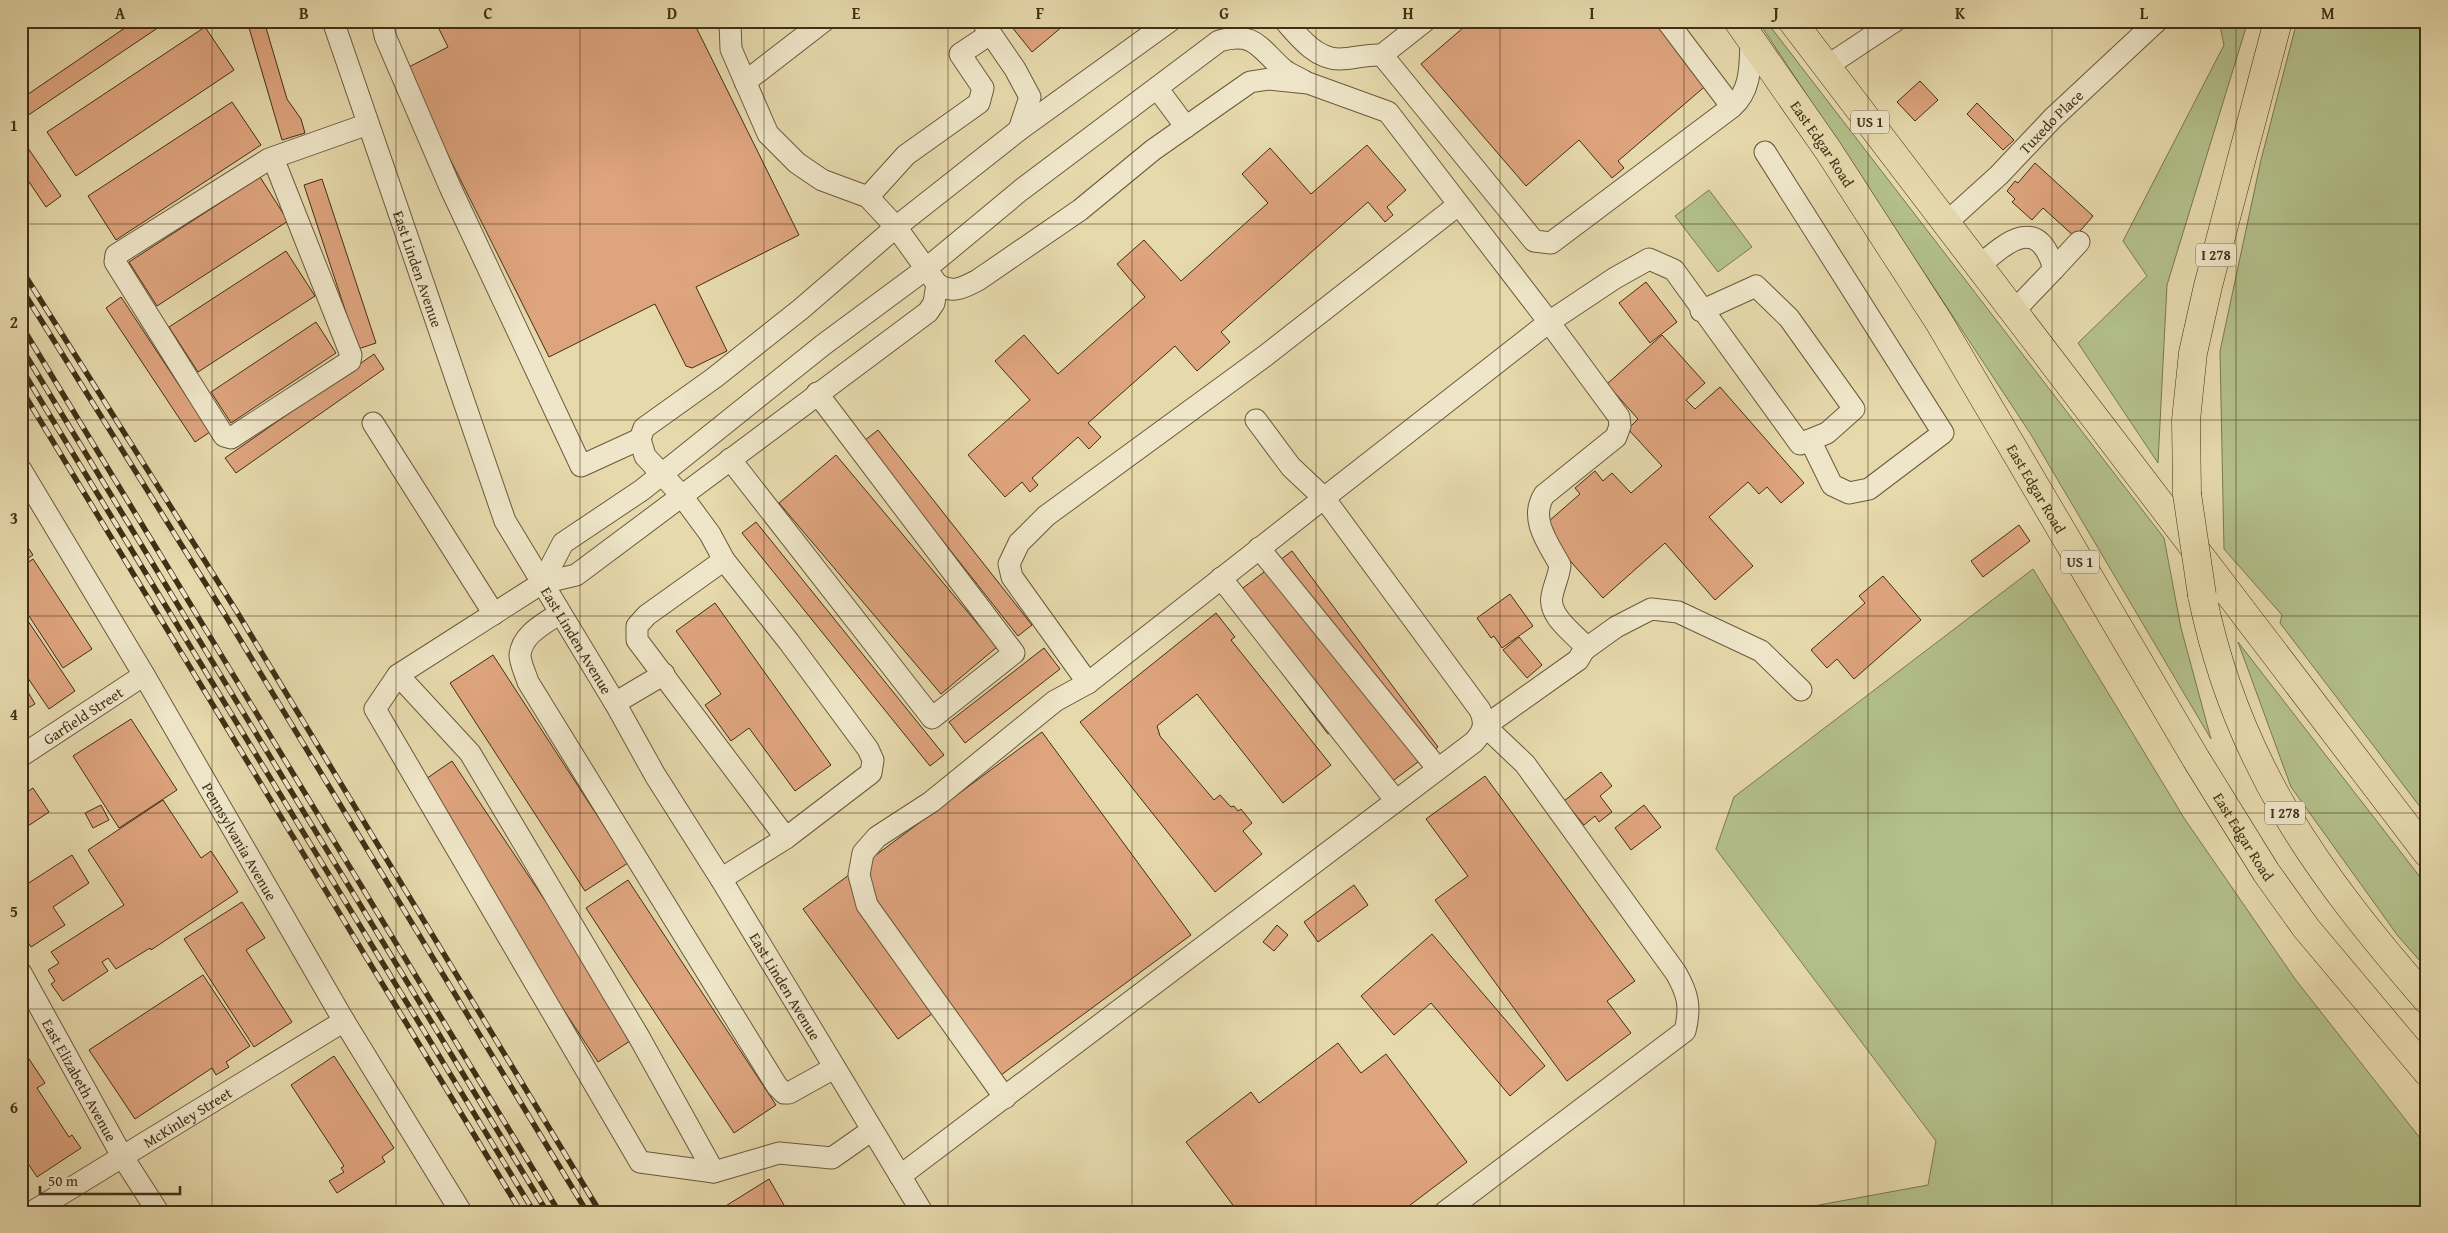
<svg xmlns="http://www.w3.org/2000/svg" width="2448" height="1233" viewBox="0 0 2448 1233" font-family="'Gentium Book Plus',serif">
<rect width="100%" height="100%" fill="#e6d9ac"/>
<filter id="stains"><feTurbulence type="fractalNoise" baseFrequency=".004" numOctaves="4"/><feColorMatrix values="0 0 0 0 .2 0 0 0 0 .09 0 0 0 0 .02 0 0 0 .5 -.17"/></filter>
<radialGradient id="worn" r=".72"><stop offset=".6" stop-color="#630" stop-opacity="0"/><stop offset="1" stop-color="#630" stop-opacity=".3"/></radialGradient>
<path fill="#b3c08b" stroke="#7a7850" d="M 1758,21 L 1766,21 L 2164,538 L 2181,628 L 2211,739 L 2030,433 Z
M 2219,21 L 2248,21 L 2167,285 L 2158,463 L 2078,343 L 2147,276 L 2123,241 L 2224,45 Z
M 2297,21 L 2427,21 L 2427,816 L 2280,623 L 2282,615 L 2224,549 L 2220,351 L 2261,160 Z
M 1709,190 L 1752,247 L 1718,272 L 1675,216 Z
M 2033,569 L 2184,818 L 2295,979 L 2427,1147 L 2427,1212 L 1781,1212 L 1928,1185 L 1936,1141 L 1716,849 L 1734,797 Z
M 2238,642 L 2427,886 L 2427,969 L 2398,936 L 2291,787 Z"/>
<path fill="#dea47e" stroke="#412f16" d="M 135,21 L 168,21 L 21,120 L 21,99 Z
M 247,21 L 264,21 L 287,99 L 301,119 L 305,133 L 282,140 Z
M 432,21 L 693,21 L 799,235 L 696,287 L 727,351 L 692,368 L 686,366 L 655,304 L 549,357 L 405,69 L 448,47 L 436,23 Z
M 1007,21 L 1069,21 L 1032,52 Z
M 1471,21 L 1657,21 L 1709,83 L 1618,161 L 1624,168 L 1612,178 L 1579,140 L 1526,186 L 1421,64 Z
M 205,27 L 234,70 L 76,176 L 47,132 Z
M 1920,81 L 1938,100 L 1915,121 L 1897,102 Z
M 232,102 L 261,145 L 116,240 L 88,196 Z
M 1977,103 L 2014,140 L 2003,150 L 1967,114 Z
M 21,138 L 61,196 L 46,207 L 21,170 Z
M 1367,145 L 1406,190 L 1387,207 L 1393,215 L 1385,222 L 1368,202 L 1221,332 L 1230,342 L 1197,371 L 1175,346 L 1088,423 L 1101,437 L 1089,449 L 1078,437 L 1032,478 L 1038,485 L 1030,492 L 1022,482 L 1005,497 L 968,455 L 1030,400 L 995,361 L 1024,335 L 1058,374 L 1145,297 L 1117,264 L 1144,240 L 1181,281 L 1268,203 L 1242,174 L 1270,148 L 1311,194 Z
M 2035,163 L 2093,216 L 2075,237 L 2043,208 L 2032,220 L 2012,202 L 2015,199 L 2007,191 L 2015,181 L 2018,183 Z
M 260,177 L 288,221 L 157,306 L 129,262 Z
M 322,179 L 376,343 L 358,349 L 304,185 Z
M 286,251 L 315,296 L 198,372 L 169,327 Z
M 1646,282 L 1677,322 L 1650,343 L 1619,303 Z
M 121,297 L 210,432 L 195,442 L 106,308 Z
M 316,322 L 336,353 L 231,423 L 211,392 Z
M 1662,335 L 1705,383 L 1686,400 L 1695,409 L 1720,387 L 1804,483 L 1781,503 L 1767,487 L 1759,494 L 1748,482 L 1709,517 L 1753,566 L 1715,600 L 1665,543 L 1603,598 L 1541,528 L 1580,494 L 1575,488 L 1595,471 L 1603,481 L 1612,473 L 1631,493 L 1662,466 L 1628,429 L 1638,419 L 1607,384 Z
M 374,354 L 384,369 L 236,473 L 225,458 Z
M 878,430 L 1032,625 L 1018,636 L 864,441 Z
M 836,455 L 997,647 L 941,694 L 779,503 Z
M 756,522 L 944,755 L 930,766 L 742,533 Z
M 2019,525 L 2030,541 L 1983,577 L 1971,561 Z
M 21,537 L 33,555 L 21,563 Z
M 1292,551 L 1438,747 L 1378,792 L 1332,731 L 1328,734 L 1227,600 Z
M 33,559 L 92,649 L 63,668 L 29,616 L 21,621 L 21,567 Z
M 1883,576 L 1921,620 L 1854,679 L 1837,659 L 1827,668 L 1811,650 L 1865,603 L 1859,596 Z
M 1510,594 L 1533,626 L 1502,648 L 1494,636 L 1491,638 L 1477,618 Z
M 715,603 L 831,765 L 795,791 L 749,728 L 731,741 L 705,705 L 721,694 L 676,631 Z
M 1216,613 L 1235,637 L 1231,640 L 1331,765 L 1283,803 L 1197,694 L 1157,726 L 1160,736 L 1214,800 L 1220,795 L 1231,807 L 1234,806 L 1238,811 L 1241,809 L 1252,823 L 1243,831 L 1262,854 L 1215,892 L 1080,722 Z
M 28,621 L 75,691 L 49,709 L 21,668 L 21,626 Z
M 1519,637 L 1542,665 L 1527,678 L 1503,650 Z
M 1044,648 L 1060,669 L 965,743 L 949,722 Z
M 493,655 L 628,863 L 585,891 L 450,683 Z
M 21,680 L 35,704 L 21,712 Z
M 131,719 L 177,790 L 119,828 L 73,756 Z
M 1042,732 L 1191,935 L 1001,1075 L 948,1002 L 898,1039 L 803,909 Z
M 452,761 L 636,1037 L 598,1062 L 479,882 L 420,783 Z
M 1601,772 L 1612,786 L 1600,796 L 1612,812 L 1599,822 L 1595,816 L 1584,825 L 1564,801 Z
M 1485,776 L 1635,981 L 1607,1001 L 1631,1033 L 1567,1081 L 1435,900 L 1468,876 L 1426,819 Z
M 33,788 L 49,812 L 25,828 L 21,823 L 21,796 Z
M 163,800 L 201,858 L 211,851 L 238,892 L 151,950 L 150,948 L 116,969 L 108,958 L 102,962 L 108,971 L 63,1001 L 51,984 L 55,981 L 48,970 L 59,963 L 51,952 L 124,905 L 88,850 Z
M 101,805 L 109,820 L 93,828 L 85,813 Z
M 1644,805 L 1661,827 L 1631,850 L 1615,828 Z
M 72,855 L 89,883 L 53,907 L 65,925 L 31,947 L 21,931 L 21,888 Z
M 628,880 L 776,1105 L 734,1133 L 586,908 Z
M 1354,885 L 1368,905 L 1318,942 L 1304,922 Z
M 242,902 L 265,938 L 246,950 L 292,1022 L 254,1047 L 184,939 Z
M 1277,925 L 1288,935 L 1274,951 L 1263,942 Z
M 1432,934 L 1545,1066 L 1510,1096 L 1431,1003 L 1394,1035 L 1361,996 Z
M 203,975 L 250,1046 L 226,1062 L 229,1067 L 216,1075 L 212,1068 L 135,1119 L 89,1050 Z
M 1338,1043 L 1361,1073 L 1386,1054 L 1467,1162 L 1401,1212 L 1238,1212 L 1186,1142 L 1251,1092 L 1259,1103 Z
M 21,1047 L 45,1083 L 37,1088 L 69,1137 L 72,1135 L 81,1148 L 37,1177 L 21,1153 Z
M 334,1056 L 394,1148 L 382,1157 L 385,1162 L 337,1193 L 329,1181 L 344,1172 L 341,1168 L 344,1166 L 291,1085 Z
M 769,1179 L 788,1212 L 716,1212 Z"/>
<g fill="none" stroke-linecap="round" stroke-linejoin="round">
<defs>
<g id="minor">
<path id="s1" d="M 333,21 L 505,521 L 615,703 L 655,775 L 721,879 L 922,1212"/>
<path d="M 382,21 L 385,36 L 450,187 L 581,466 L 640,439"/>
<path d="M 732,21 L 730,23 L 731,49 L 768,134 L 797,163 L 822,180 L 868,197 L 896,227 L 937,284 C 952,294 963,288 978,280 L 1080,210 L 1153,150 L 1250,82 L 1269,79 L 1308,83 L 1388,112 L 1549,322 L 1324,498 L 1480,710 C 1486,723 1484,731 1474,742 L 900,1176"/>
<path d="M 1285,21 C 1299,37 1316,59 1339,59 C 1355,59 1365,54 1382,55 L 1534,241 L 1551,243 L 1732,107 L 1667,21"/>
<path d="M 1382,55 L 1425,21"/>
<path d="M 1827,66 L 1895,21"/>
<path d="M 745,82 L 824,21"/>
<path d="M 1157,88 L 1186,127"/>
<path d="M 1732,107 C 1752,90 1750,64 1751,39"/>
<path d="M 1019,130 L 1170,21"/>
<path d="M 1765,152 L 1943,433 L 1869,489 L 1849,493 L 1832,485 L 1810,440"/>
<path d="M 273,158 L 351,355 L 350,361 L 231,438 L 224,436 L 115,262 L 116,255 L 269,159 L 368,124"/>
<path d="M 868,197 L 906,155 L 979,103 L 983,88 L 960,54 L 990,34"/>
<path id="s2" d="M 1946,223 L 1999,175 L 2053,118 L 2157,21"/>
<path d="M 1979,266 C 2008,241 2038,215 2054,269 L 2014,311"/>
<path d="M 2054,269 L 2079,242"/>
<path d="M 1256,420 L 1291,467 L 1324,498 L 1088,683 L 1012,577 L 1009,564 L 1019,543 L 1046,516 L 1265,356 L 1458,205"/>
<path d="M 373,423 L 494,614"/>
<path d="M 730,459 L 932,718 L 1014,653 L 817,393"/>
<path id="s3" d="M 21,470 L 144,675 L 344,1021 L 461,1212"/>
<path d="M 1259,548 L 1438,769"/>
<path d="M 724,560 L 647,615 L 637,626 L 637,640 L 786,838"/>
<path d="M 1221,578 L 1396,801"/>
<path d="M 542,583 L 563,543 L 642,490 L 823,345 L 927,268 L 1021,190 L 1219,41 C 1255,31 1259,48 1283,69 C 1289,74 1297,77 1304,81"/>
<path d="M 560,613 C 544,624 522,634 520,655 C 520,663 526,675 528,682 L 777,1086 L 784,1093 L 789,1093 L 834,1068"/>
<path d="M 1584,650 L 1616,627 L 1651,609 L 1678,612 L 1761,651 L 1801,690"/>
<path d="M 398,675 L 375,709 L 640,1162 L 714,1172"/>
<path d="M 615,703 L 664,674"/>
<path id="s4" d="M 21,756 L 144,675"/>
<path d="M 721,879 L 786,838 L 871,773 L 873,760 L 868,749 L 789,642 L 724,560 L 710,534 L 682,496 L 645,456 L 640,439 L 644,428 L 714,378 L 801,309 L 896,227 L 1019,130 L 1030,97 L 1015,69 L 982,21"/>
<path id="s5" d="M 21,973 L 122,1156 L 158,1212"/>
<path d="M 1005,1098 L 867,905 L 859,875 L 863,853 L 877,837 L 931,802 L 1055,701 L 1088,683"/>
<path d="M 872,1130 L 832,1158 L 779,1153 L 714,1172 L 639,1037 L 470,753 L 398,675 L 542,583 L 576,575 L 928,312 L 934,303 L 937,284"/>
<path id="s6" d="M 32,1212 L 344,1021"/>
<path d="M 1445,1212 L 1685,1031 C 1691,1007 1688,994 1676,973 L 1525,764 L 1485,726 L 1578,660 L 1584,650 L 1583,644 C 1571,631 1548,615 1552,596 C 1554,585 1559,576 1560,565 C 1548,543 1529,519 1544,495 L 1616,437 L 1620,426 L 1619,417 L 1549,322 L 1615,278 L 1649,259 L 1674,270 L 1800,444 L 1827,433 L 1854,409 L 1789,318 L 1756,286 L 1701,311"/>
</g>
<g id="highway">
<path id="s7" d="M 1738,21 L 1828,150 L 1939,322 L 2196,759 L 2266,872 L 2306,928 L 2427,1072"/>
<path d="M 1792,21 L 2427,853"/>
<path d="M 2187,494 L 2186,420 L 2193,353 L 2208,286 L 2278,21"/>
<path d="M 2202,595 C 2236,762 2317,874 2427,1000"/>
</g>
</defs>
<use href="#minor" stroke="#6a5a3c" stroke-width="23"/>
<use href="#highway" stroke="#412f16" stroke-width="29"/>
<use href="#minor" stroke="#efe6c9" stroke-width="21"/>
<use href="#highway" stroke="#e6d9ac" stroke-width="28"/>
<defs>
<path id="rail" d="M 21,269 L 237,612 L 600,1212
M 21,288 L 227,618 L 587,1212
M 21,325 L 559,1212
M 21,347 L 547,1212
M 21,368 L 534,1212
M 21,389 L 521,1212"/>
</defs>
<use href="#rail" stroke="#412f16" stroke-width="5.5"/>
<use href="#rail" stroke="#efe6c9" stroke-width="4" stroke-dasharray="11" stroke-linecap="butt"/>
<defs>
<path id="highway-bridge" d="M 2187,494 L 2202,595"/>
</defs>
<use href="#highway-bridge" stroke="#412f16" stroke-width="29" stroke-linecap="butt"/>
<use href="#highway-bridge" stroke="#e6d9ac" stroke-width="28"/>
</g>
<path fill="none" stroke="#412f16" stroke-width="1" stroke-opacity="0.55" d="M 212,21 L 212,1212M 396,21 L 396,1212M 580,21 L 580,1212M 764,21 L 764,1212M 948,21 L 948,1212M 1132,21 L 1132,1212M 1316,21 L 1316,1212M 1500,21 L 1500,1212M 1684,21 L 1684,1212M 1868,21 L 1868,1212M 2052,21 L 2052,1212M 2236,21 L 2236,1212M 21,224 L 2427,224M 21,420 L 2427,420M 21,616 L 2427,616M 21,813 L 2427,813M 21,1009 L 2427,1009"/>
<g text-anchor="middle" dominant-baseline="central" stroke-width="4" stroke-linejoin="round" paint-order="stroke">
<g fill="#efe6c9" stroke="#75664c" stroke-width="1">
<rect x="1851" y="110.5" width="38" height="23" rx="4"/>
<rect x="2196" y="243.5" width="40" height="23" rx="4"/>
<rect x="2061" y="550.5" width="38" height="23" rx="4"/>
<rect x="2265" y="801.5" width="40" height="23" rx="4"/>
</g>
<g font-size="14" font-weight="bold" fill="#412f16">
<text x="1870" y="122">US 1</text>
<text x="2216" y="255">I 278</text>
<text x="2080" y="562">US 1</text>
<text x="2285" y="813">I 278</text>
</g>
<g font-size="15" fill="#412f16" stroke="#efe6c9">
<text stroke="none"><textPath href="#s2" startOffset="146">Tuxedo Place</textPath></text>
<text stroke="none"><textPath href="#s7" startOffset="149">East Edgar Road</textPath></text>
<text stroke="none"><textPath href="#s1" startOffset="262">East Linden Avenue</textPath></text>
<text stroke="none"><textPath href="#s7" startOffset="555">East Edgar Road</textPath></text>
<text stroke="none"><textPath href="#s1" startOffset="668">East Linden Avenue</textPath></text>
<text stroke="none"><textPath href="#s4" startOffset="74">Garfield Street</textPath></text>
<text stroke="none"><textPath href="#s7" startOffset="960">East Edgar Road</textPath></text>
<text stroke="none"><textPath href="#s3" startOffset="431">Pennsylvania Avenue</textPath></text>
<text stroke="none"><textPath href="#s1" startOffset="1072">East Linden Avenue</textPath></text>
<text stroke="none"><textPath href="#s5" startOffset="122">East Elizabeth Avenue</textPath></text>
<text stroke="none"><textPath href="#s6" startOffset="182">McKinley Street</textPath></text>
</g>
</g>
<rect width="2448" height="1233" fill="none" stroke="#e6d9ac" stroke-width="55"/>
<path d="M40 1186v8h140v-8" fill="none" stroke="#412f16" stroke-width="2.5"/>
<text x="48" y="1186" font-size="15" fill="#412f16" stroke="#efe6c9" stroke-width="4" paint-order="stroke">50 m</text>
<rect x="28" y="28" width="2392" height="1178" fill="none" stroke="#412f16" stroke-width="2"/>
<g font-size="16" text-anchor="middle" font-weight="bold" fill="#412f16">
<text x="120" y="19">A</text>
<text x="304" y="19">B</text>
<text x="488" y="19">C</text>
<text x="672" y="19">D</text>
<text x="856" y="19">E</text>
<text x="1040" y="19">F</text>
<text x="1224" y="19">G</text>
<text x="1408" y="19">H</text>
<text x="1592" y="19">I</text>
<text x="1776" y="19">J</text>
<text x="1960" y="19">K</text>
<text x="2144" y="19">L</text>
<text x="2328" y="19">M</text>
<text x="14" y="131">1</text>
<text x="14" y="328">2</text>
<text x="14" y="524">3</text>
<text x="14" y="720">4</text>
<text x="14" y="917">5</text>
<text x="14" y="1113">6</text>
</g>
<rect width="100%" height="100%" filter="url(#stains)"/>
<rect width="100%" height="100%" fill="url(#worn)"/>
</svg>
